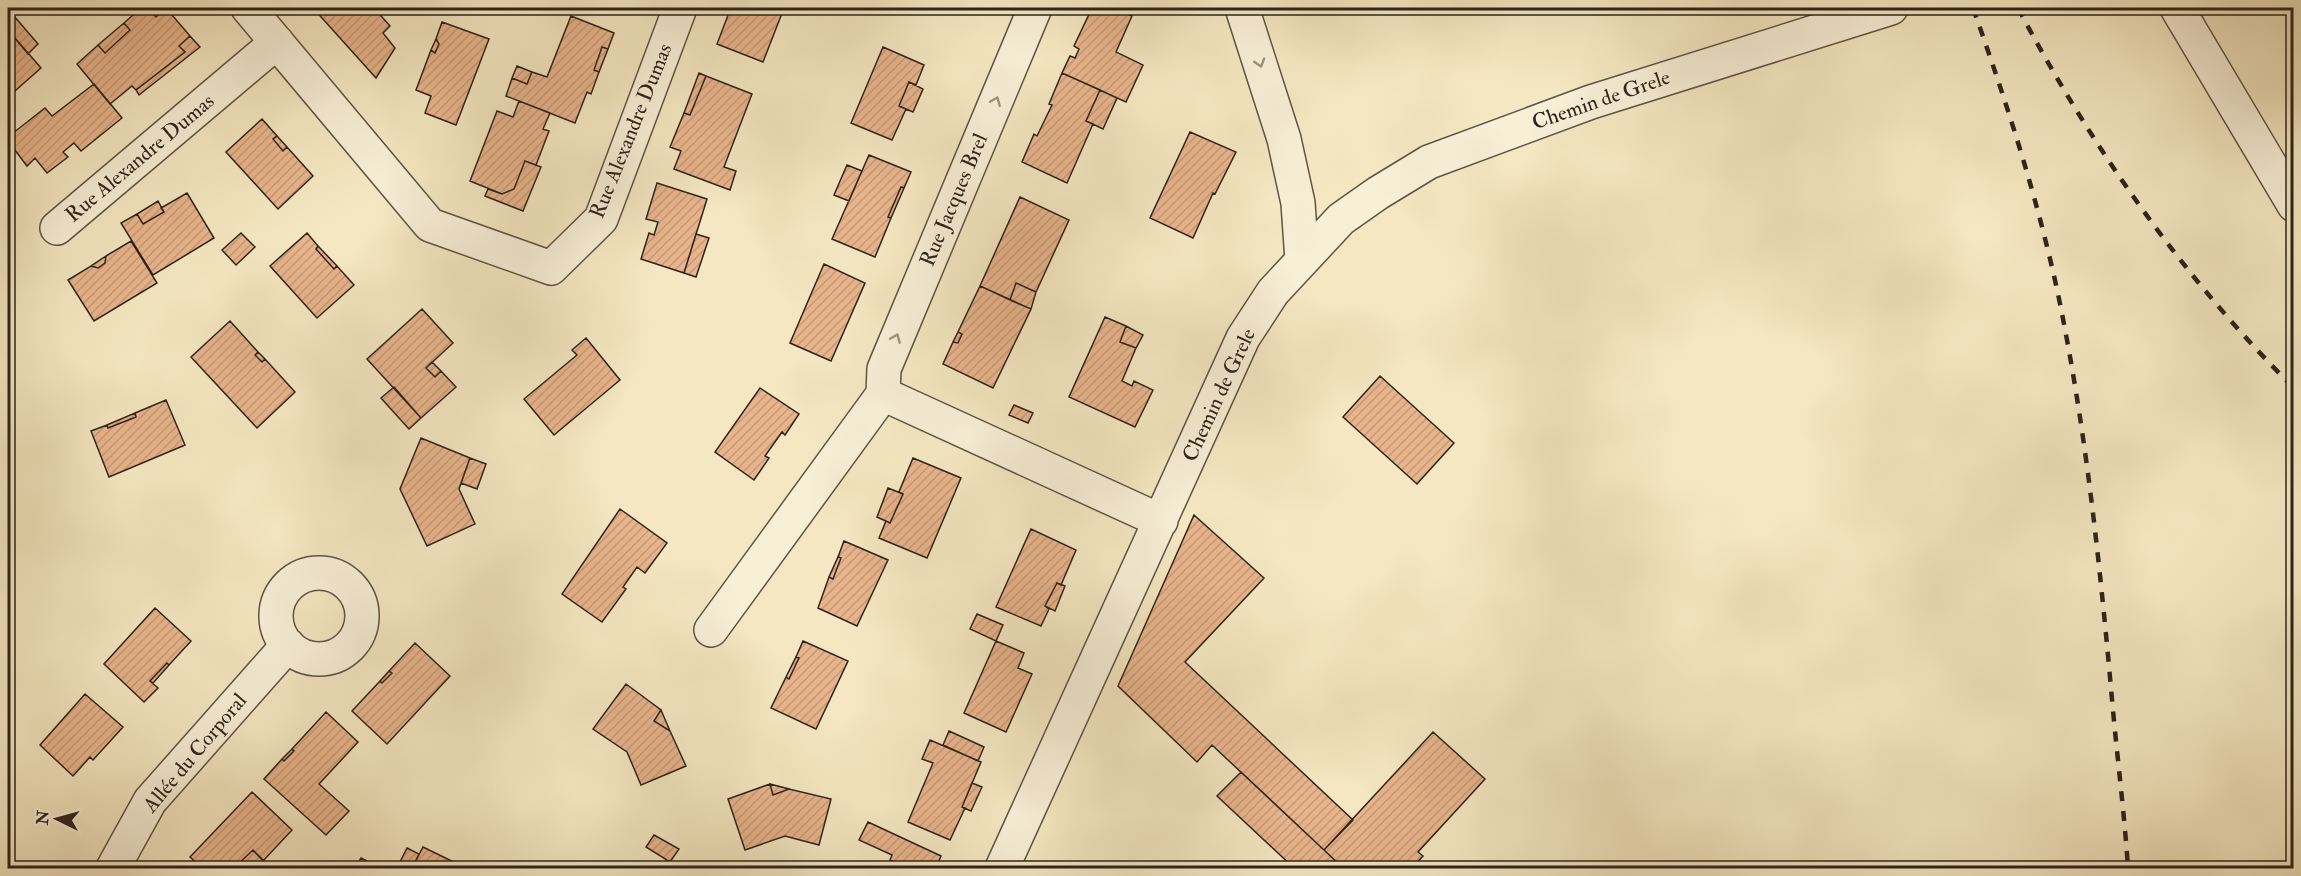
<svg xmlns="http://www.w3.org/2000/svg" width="2301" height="876" viewBox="0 0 2301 876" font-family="'IM FELL Double Pica',serif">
<defs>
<pattern id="building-hatch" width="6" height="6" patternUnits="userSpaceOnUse" patternTransform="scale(1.5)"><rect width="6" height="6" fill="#e8b48b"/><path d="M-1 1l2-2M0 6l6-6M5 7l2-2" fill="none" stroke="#c79a77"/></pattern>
</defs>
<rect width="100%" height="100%" fill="#f4e7c1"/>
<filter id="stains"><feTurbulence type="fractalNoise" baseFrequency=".00333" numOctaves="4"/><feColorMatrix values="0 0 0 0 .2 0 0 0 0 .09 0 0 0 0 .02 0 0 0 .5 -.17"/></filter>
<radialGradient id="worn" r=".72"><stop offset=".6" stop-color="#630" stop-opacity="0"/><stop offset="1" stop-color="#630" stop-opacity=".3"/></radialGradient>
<path fill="url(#building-hatch)" stroke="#2d231c" stroke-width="1.5" d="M 141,8 L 148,8 L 156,17 L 166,8 L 190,36 L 179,46 L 185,52 L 136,90 L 132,86 L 110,104 L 77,64 L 98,45 L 105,53 L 130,30 L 124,23 Z
M 148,8 L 166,8 L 156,17 Z
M 313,8 L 374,8 L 390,26 L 383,33 L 395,48 L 376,78 Z
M 735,8 L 784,8 L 763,62 L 717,44 L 730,10 L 734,12 Z
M 1092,8 L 1113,8 L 1132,16 L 1116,52 L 1143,65 L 1126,102 L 1062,73 L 1070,56 L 1075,58 L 1079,49 L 1074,46 Z
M 8,9 L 38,44 L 28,54 L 8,30 Z
M 571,16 L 614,33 L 608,49 L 602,47 L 594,70 L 599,72 L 591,94 L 587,92 L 575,123 L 506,96 L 512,78 L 527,84 L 532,72 L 547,77 Z
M 442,22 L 489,39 L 456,125 L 425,113 L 431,96 L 416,90 L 431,50 L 435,53 L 439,44 L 436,39 Z
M 124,23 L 130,30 L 105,53 L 98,45 Z
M 8,30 L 41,68 L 8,97 Z
M 190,36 L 200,47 L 139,95 L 136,90 L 185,52 L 179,46 Z
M 436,39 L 439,44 L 435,53 L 431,50 Z
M 602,47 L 608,49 L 599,72 L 594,70 Z
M 883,47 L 924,65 L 916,85 L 909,82 L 899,106 L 906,109 L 892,140 L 851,123 Z
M 517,66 L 532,72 L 527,84 L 512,78 Z
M 699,73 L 706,76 L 690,115 L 684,113 Z
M 1062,73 L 1100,90 L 1086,121 L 1093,124 L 1067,183 L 1022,162 L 1034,134 L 1037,136 L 1052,105 L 1049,104 Z
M 706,76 L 752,94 L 724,167 L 736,171 L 730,190 L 674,169 L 681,151 L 670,147 L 684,113 L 690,115 Z
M 909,82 L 923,89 L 913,112 L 899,106 Z
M 94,84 L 122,118 L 81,151 L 74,143 L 63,152 L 68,157 L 47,173 L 35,158 L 27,166 L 8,141 L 8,137 L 45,108 L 52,116 Z
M 1100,90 L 1117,98 L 1103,129 L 1086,121 Z
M 519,101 L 550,113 L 543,129 L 549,131 L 536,165 L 525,161 L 514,189 L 502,194 L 470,181 L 497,111 L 513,117 Z
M 262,119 L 277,136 L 273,139 L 283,151 L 287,147 L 313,176 L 278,209 L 226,152 Z
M 1190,132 L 1236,152 L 1215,194 L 1213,193 L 1193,238 L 1150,218 Z
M 277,136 L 287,147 L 283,151 L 273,139 Z
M 869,155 L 911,172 L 904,188 L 901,187 L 888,217 L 891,218 L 875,257 L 832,239 Z
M 525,161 L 541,167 L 523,211 L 485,196 L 488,189 L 502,194 L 514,189 Z
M 847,165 L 862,171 L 849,201 L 834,195 Z
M 657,183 L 707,199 L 684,273 L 641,259 L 649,233 L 654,235 L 658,222 L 646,219 Z
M 901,187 L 904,188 L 891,218 L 888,217 Z
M 187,193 L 214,238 L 153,275 L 121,223 L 137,214 L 143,224 L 164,212 L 161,208 Z
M 1020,197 L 1069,220 L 1036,292 L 1016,283 L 1010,300 L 980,286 Z
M 158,201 L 164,212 L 143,224 L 137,214 Z
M 241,233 L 255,247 L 236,265 L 222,250 Z
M 307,233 L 318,246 L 316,249 L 334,269 L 337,266 L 354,285 L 317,318 L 270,266 Z
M 696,234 L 709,238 L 696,277 L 684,273 Z
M 131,241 L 157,283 L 94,321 L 68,280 L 91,266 L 98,268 L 105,263 L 106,256 Z
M 318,246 L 337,266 L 334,269 L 316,249 Z
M 106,256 L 105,263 L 98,268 L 91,266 Z
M 824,264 L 865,283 L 831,361 L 790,343 Z
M 1016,283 L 1036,292 L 1031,309 L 1010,300 Z
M 980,286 L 1031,309 L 993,388 L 943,364 L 953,342 L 958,343 L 962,334 L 958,332 Z
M 422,309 L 453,343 L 426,368 L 435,377 L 441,371 L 456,387 L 421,418 L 367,359 Z
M 1105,317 L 1126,326 L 1120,342 L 1136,348 L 1122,381 L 1132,386 L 1134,381 L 1153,390 L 1135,427 L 1069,397 Z
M 230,321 L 258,352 L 255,355 L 262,362 L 265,359 L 295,392 L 257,428 L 191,357 Z
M 1126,326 L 1143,335 L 1136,348 L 1120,342 Z
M 958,332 L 962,334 L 958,343 L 953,342 Z
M 586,338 L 620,380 L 554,435 L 524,399 L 577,355 L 572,350 Z
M 258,352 L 265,359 L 262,362 L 255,355 Z
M 432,362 L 441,371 L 435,377 L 426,368 Z
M 1380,376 L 1454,443 L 1417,484 L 1343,417 Z
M 394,387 L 421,418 L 409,429 L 381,398 Z
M 760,388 L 799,414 L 785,435 L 782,432 L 765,456 L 769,458 L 754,480 L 715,452 Z
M 166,400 L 185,445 L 109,477 L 91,431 L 107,425 L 108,428 L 136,417 L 135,413 Z
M 1014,405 L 1033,413 L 1028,423 L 1009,415 Z
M 135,413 L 136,417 L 108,428 L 107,425 Z
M 421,438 L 470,458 L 459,489 L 475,524 L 427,546 L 400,489 Z
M 470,458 L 486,464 L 477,489 L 461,483 Z
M 913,458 L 961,478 L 927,558 L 879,538 L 886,521 L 890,523 L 903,494 L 899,492 Z
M 888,488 L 903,494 L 890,523 L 877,517 Z
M 620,509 L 667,543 L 645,573 L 637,567 L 623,587 L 626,589 L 602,622 L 562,594 Z
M 1194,515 L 1264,578 L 1185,662 L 1353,820 L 1324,850 L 1212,745 L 1197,762 L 1118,686 Z
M 1031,529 L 1076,550 L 1061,585 L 1057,583 L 1045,606 L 1049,609 L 1041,626 L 996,607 Z
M 844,541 L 888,560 L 857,626 L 818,608 L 829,577 L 833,579 L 841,558 L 838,557 Z
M 838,557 L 841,558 L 833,579 L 829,577 Z
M 1057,583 L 1065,586 L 1055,611 L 1045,606 Z
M 155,608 L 191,641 L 169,665 L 167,663 L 150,681 L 158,688 L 144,702 L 104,664 Z
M 977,614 L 1003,625 L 996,641 L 970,629 Z
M 803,641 L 848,661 L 816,729 L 771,708 L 786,677 L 789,679 L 799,658 L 796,657 Z
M 996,641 L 1024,653 L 1018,668 L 1032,674 L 1006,732 L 964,713 Z
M 415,643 L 450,676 L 387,744 L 352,711 L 380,681 L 382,683 L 392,673 L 389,671 Z
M 796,657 L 799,658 L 789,679 L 786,677 Z
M 167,663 L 169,665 L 153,683 L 150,681 Z
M 389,671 L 392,673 L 382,683 L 380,681 Z
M 626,684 L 661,710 L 654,721 L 670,731 L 686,766 L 641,785 L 627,752 L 593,729 Z
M 85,694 L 123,727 L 93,760 L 90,757 L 73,776 L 40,745 Z
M 661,710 L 670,731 L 654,721 Z
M 326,712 L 358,742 L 319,784 L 349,811 L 326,835 L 264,779 L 282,759 L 284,761 L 294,751 L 292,749 Z
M 949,731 L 984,747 L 978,761 L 943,745 Z
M 1433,732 L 1485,779 L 1418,852 L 1423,856 L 1412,868 L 1343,868 L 1324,850 Z
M 930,740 L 981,762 L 962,807 L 965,808 L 950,840 L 908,822 L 933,763 L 922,759 Z
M 292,749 L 294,751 L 284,761 L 282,759 Z
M 1241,772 L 1324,850 L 1343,868 L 1294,868 L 1217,796 Z
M 972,783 L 982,787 L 971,811 L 962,807 Z
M 770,784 L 789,789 L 773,795 Z
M 770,784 L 773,795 L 789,789 L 831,799 L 819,845 L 785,836 L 745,850 L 728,799 Z
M 252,792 L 292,830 L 263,861 L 253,850 L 237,865 L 237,868 L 202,868 L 190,857 Z
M 868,822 L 941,856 L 936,868 L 895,868 L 897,863 L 890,860 L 892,855 L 859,840 Z
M 654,835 L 679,849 L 670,862 L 646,847 Z
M 423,847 L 464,867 L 463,868 L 412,868 Z
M 407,848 L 419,854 L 412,868 L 397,868 Z
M 253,850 L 267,864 L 263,868 L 237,868 L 237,865 Z
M 361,858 L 381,868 L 355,868 Z"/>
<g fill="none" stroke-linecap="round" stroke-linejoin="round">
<defs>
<path id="street" d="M 248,8 L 430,225 L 551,268 L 601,219 L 680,8
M 1242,8 L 1284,139 L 1298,203 L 1302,261
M 2177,8 L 2294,205
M 57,228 L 277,42
M 883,394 L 1161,521
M276 616a43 43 0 1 1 86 0a43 43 0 1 1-86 0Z
M 711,630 L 883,394 L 884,369 L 1035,8
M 113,868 L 150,801 L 288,645
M 1002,868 L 1243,338 L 1273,292 L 1341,219 L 1378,193 L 1429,162 L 1591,102 L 1891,8"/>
</defs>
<use href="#street" stroke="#5f5445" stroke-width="36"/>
<use href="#street" stroke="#f8efd7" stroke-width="33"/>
<path stroke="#2d231c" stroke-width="4.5" stroke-dasharray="10 10" stroke-linecap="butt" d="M 1973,8 C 2006,101 2037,196 2058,294 C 2085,424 2099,556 2111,688 C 2116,748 2124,808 2128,868
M 2018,8 C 2091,146 2183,278 2294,388"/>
</g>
<defs><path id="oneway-chevron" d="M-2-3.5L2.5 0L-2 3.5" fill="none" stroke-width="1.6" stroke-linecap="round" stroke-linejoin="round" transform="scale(1.5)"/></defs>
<g stroke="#9d9383">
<use href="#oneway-chevron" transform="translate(1260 63) rotate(73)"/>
<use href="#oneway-chevron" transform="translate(996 101) rotate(-67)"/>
<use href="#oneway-chevron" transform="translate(896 338) rotate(-67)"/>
</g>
<g text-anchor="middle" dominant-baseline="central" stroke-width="4.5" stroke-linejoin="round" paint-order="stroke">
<g font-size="21" fill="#2d231c" stroke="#f8efd7">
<text transform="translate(1601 100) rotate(-19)">Chemin de Grele</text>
<text transform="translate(631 131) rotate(-68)">Rue Alexandre Dumas</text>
<text transform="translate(140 158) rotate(-40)">Rue Alexandre Dumas</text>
<text transform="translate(954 200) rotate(-67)">Rue Jacques Brel</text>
<text transform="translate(1219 395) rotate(-65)">Chemin de Grele</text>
<text transform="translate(195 753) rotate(-50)">Allée du Corporal</text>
</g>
</g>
<rect width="2301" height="876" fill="none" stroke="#f4e7c1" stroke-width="30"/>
<rect x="9" y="9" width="2283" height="858" fill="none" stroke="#2d231c" stroke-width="3"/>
<rect x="15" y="15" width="2271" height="846" fill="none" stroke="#2d231c" stroke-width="1.5"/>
<g transform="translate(57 819) rotate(275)" stroke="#f8efd7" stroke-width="4.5" paint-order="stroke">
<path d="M0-4.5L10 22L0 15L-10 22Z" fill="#2d231c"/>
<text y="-9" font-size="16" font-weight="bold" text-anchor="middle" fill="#2d231c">N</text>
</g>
<rect width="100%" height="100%" filter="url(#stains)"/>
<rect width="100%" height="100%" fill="url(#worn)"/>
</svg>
